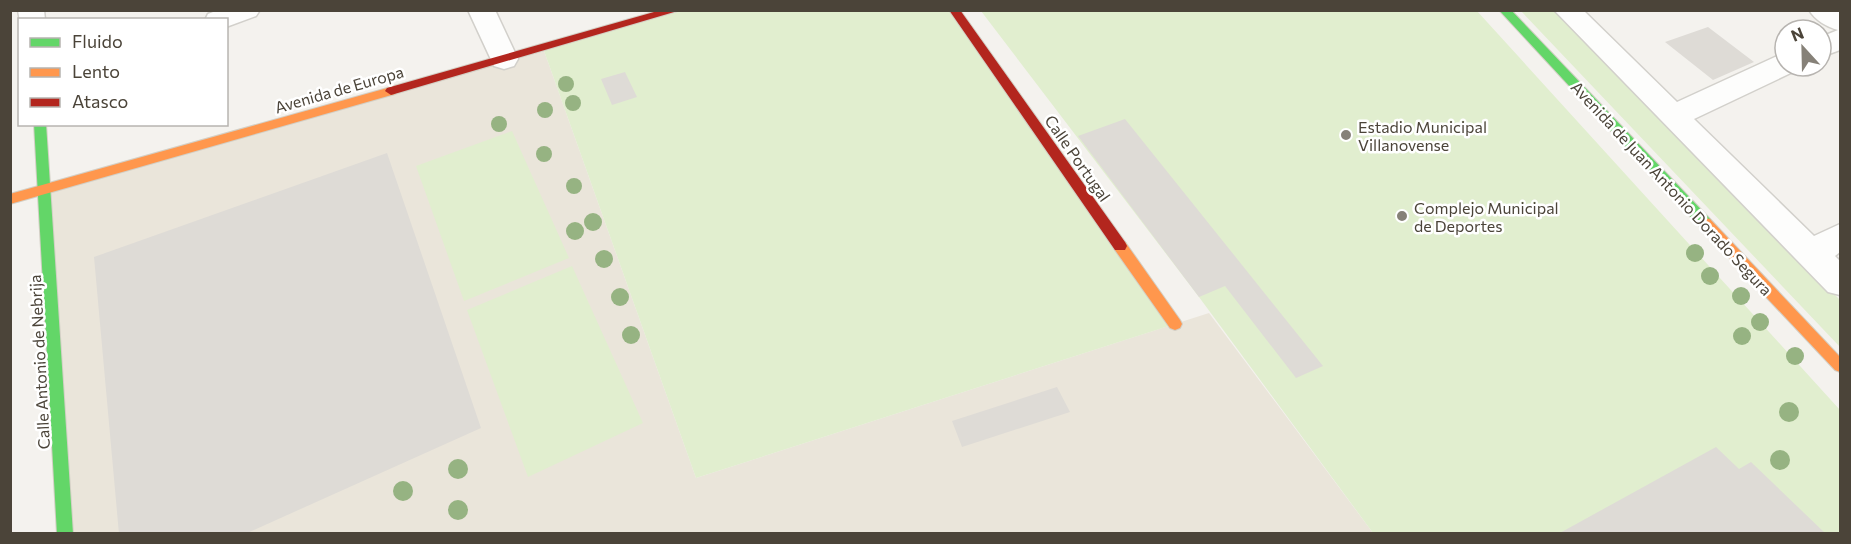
<svg xmlns="http://www.w3.org/2000/svg" width="1851" height="544" viewBox="0 0 1851 544" font-family="Commissioner,sans-serif">
<rect width="100%" height="100%" fill="#f4f2ee"/>
<path fill="#eae5da" d="M 543,48 L 696,478 L 1209,313 L 1373,533 L 65,533 L 45,189 Z"/>
<path fill="#e1eecf" d="M 676,11 L 954,11 L 1175,324 L 696,478 L 543,48 Z
M 981,11 L 1477,11 L 1840,410 L 1840,533 L 1373,533 L 1199,297 Z
M 1521,11 L 1554,11 L 1840,300 L 1840,347 Z
M 512,131 L 569,258 L 464,301 L 416,166 Z
M 572,266 L 643,423 L 528,477 L 467,310 Z"/>
<path fill="#dedbd6" d="M 1708,27 L 1754,62 L 1713,80 L 1665,42 Z
M 625,72 L 637,97 L 612,105 L 601,79 Z
M 1125,119 L 1323,366 L 1296,378 L 1225,286 L 1199,297 L 1078,136 Z
M 387,153 L 481,428 L 245,534 L 119,534 L 94,257 Z
M 1057,387 L 1070,412 L 962,447 L 952,421 Z
M 1716,447 L 1739,469 L 1751,462 L 1826,534 L 1558,534 Z"/>
<g fill="none" stroke-linecap="round" stroke-linejoin="round">
<defs>
<path id="street" d="M 18,10 L 44,10 L 45,20 L 20,20 L 20,22 Z
M 218,10 L 260,10 L 256,16 L 226,27 L 226,20 L 205,20 L 208,14 Z
M 468,10 L 495,10 L 518,59 L 514,66 L 504,69 L 494,66 Z
M 1554,10 L 1583,10 L 1677,102 L 1775,57 L 1785,54 L 1785,66 L 1798,66 L 1795,71 L 1694,119 L 1814,236 L 1840,224 L 1840,252 L 1835,256 L 1840,261 L 1840,295 L 1828,292 Z
M 1809,10 L 1840,10 L 1840,50 L 1821,57 L 1821,37 L 1838,30 C 1827,27 1815,20 1809,10 Z"/>
<path id="fast" d="M 1499,10 L 1511,10 L 1710,219 L 1712,223 L 1710,227 L 1700,227 Z
M 34,124 L 46,124 L 73,534 L 57,534 Z"/>
<path id="slow" d="M 391,87 L 397,91 L 395,94 L 10,204 L 10,194 Z
M 1705,218 L 1710,219 L 1840,357 L 1840,372 L 1835,370 L 1700,227 L 1698,223 Z
M 1120,241 L 1125,242 L 1180,320 L 1182,324 L 1180,328 L 1175,330 L 1170,328 L 1115,250 L 1113,246 L 1115,242 Z"/>
<path id="jam" d="M 661,10 L 681,10 L 391,95 L 385,91 L 387,88 Z
M 949,10 L 960,10 L 1125,242 L 1127,246 L 1125,250 L 1115,250 Z"/>
</defs>
<use href="#street" stroke="#d2d0cb" stroke-width="3"/>
<use href="#fast" stroke="#d3cfc5" stroke-width="2"/>
<use href="#slow" stroke="#d3cfc5" stroke-width="2"/>
<use href="#jam" stroke="#d3cfc5" stroke-width="2"/>
<use href="#street" fill="#fdfdfc" fill-rule="evenodd"/>
<use href="#fast" fill="#63d668" fill-rule="evenodd"/>
<use href="#slow" fill="#ff974d" fill-rule="evenodd"/>
<use href="#jam" fill="#b3261e" fill-rule="evenodd"/>
</g>
<g fill="#96b382">
<circle cx="566" cy="84" r="8"/>
<circle cx="573" cy="103" r="8"/>
<circle cx="545" cy="110" r="8"/>
<circle cx="499" cy="124" r="8"/>
<circle cx="544" cy="154" r="8"/>
<circle cx="574" cy="186" r="8"/>
<circle cx="593" cy="222" r="9"/>
<circle cx="575" cy="231" r="9"/>
<circle cx="1695" cy="253" r="9"/>
<circle cx="604" cy="259" r="9"/>
<circle cx="1710" cy="276" r="9"/>
<circle cx="1741" cy="296" r="9"/>
<circle cx="620" cy="297" r="9"/>
<circle cx="1760" cy="322" r="9"/>
<circle cx="631" cy="335" r="9"/>
<circle cx="1742" cy="336" r="9"/>
<circle cx="1795" cy="356" r="9"/>
<circle cx="1789" cy="412" r="10"/>
<circle cx="1780" cy="460" r="10"/>
<circle cx="458" cy="469" r="10"/>
<circle cx="403" cy="491" r="10"/>
<circle cx="458" cy="510" r="10"/>
</g>
<g fill="#868178" stroke="#fff" stroke-width="2">
<circle cx="1346" cy="135" r="6"/>
<circle cx="1402" cy="216" r="6"/>
</g>
<g text-anchor="middle" dominant-baseline="central" stroke-width="5" stroke-linejoin="round" paint-order="stroke">
<g font-size="16" fill="#4b4439" stroke="#fff">
<text transform="translate(339 89) rotate(-16)">Avenida de Europa</text>
<text transform="translate(1078 158) rotate(55)">Calle Portugal</text>
<text transform="translate(1672 188) rotate(47)">Avenida de Juan Antonio Dorado Segura</text>
<text transform="translate(39 362) rotate(-93)">Calle Antonio de Nebrija</text>
</g>
<g font-size="16" fill="#4b4439" stroke="#fff" text-anchor="start">
<text x="1358" y="126">Estadio Municipal<tspan x="1358" dy="18">Villanovense</tspan></text>
<text x="1414" y="207">Complejo Municipal<tspan x="1414" dy="18">de Deportes</tspan></text>
</g>
</g>
<rect width="1851" height="544" fill="none" stroke="#4b4439" stroke-width="24"/>
<rect x="18" y="18" width="210" height="108" fill="#ffffff" stroke="#b7b4b0" stroke-width="1.5"/>
<rect x="30" y="38" width="30" height="9" fill="#63d668" stroke="#b7b4b0" stroke-width="1.5"/>
<text x="72" y="48" font-size="18" fill="#4b4439">Fluido</text>
<rect x="30" y="68" width="30" height="9" fill="#ff974d" stroke="#b7b4b0" stroke-width="1.5"/>
<text x="72" y="78" font-size="18" fill="#4b4439">Lento</text>
<rect x="30" y="98" width="30" height="9" fill="#b3261e" stroke="#b7b4b0" stroke-width="1.5"/>
<text x="72" y="108" font-size="18" fill="#4b4439">Atasco</text>
<g transform="translate(1803 48) rotate(338)"><circle r="28" fill="#ffffff" stroke="#b7b4b0" stroke-width="1.5"/>
<path d="M0-4.5L10 22L0 15L-10 22Z" fill="#868178"/>
<text y="-9" font-size="16" font-weight="bold" text-anchor="middle" fill="#4b4439">N</text>
</g>
</svg>
